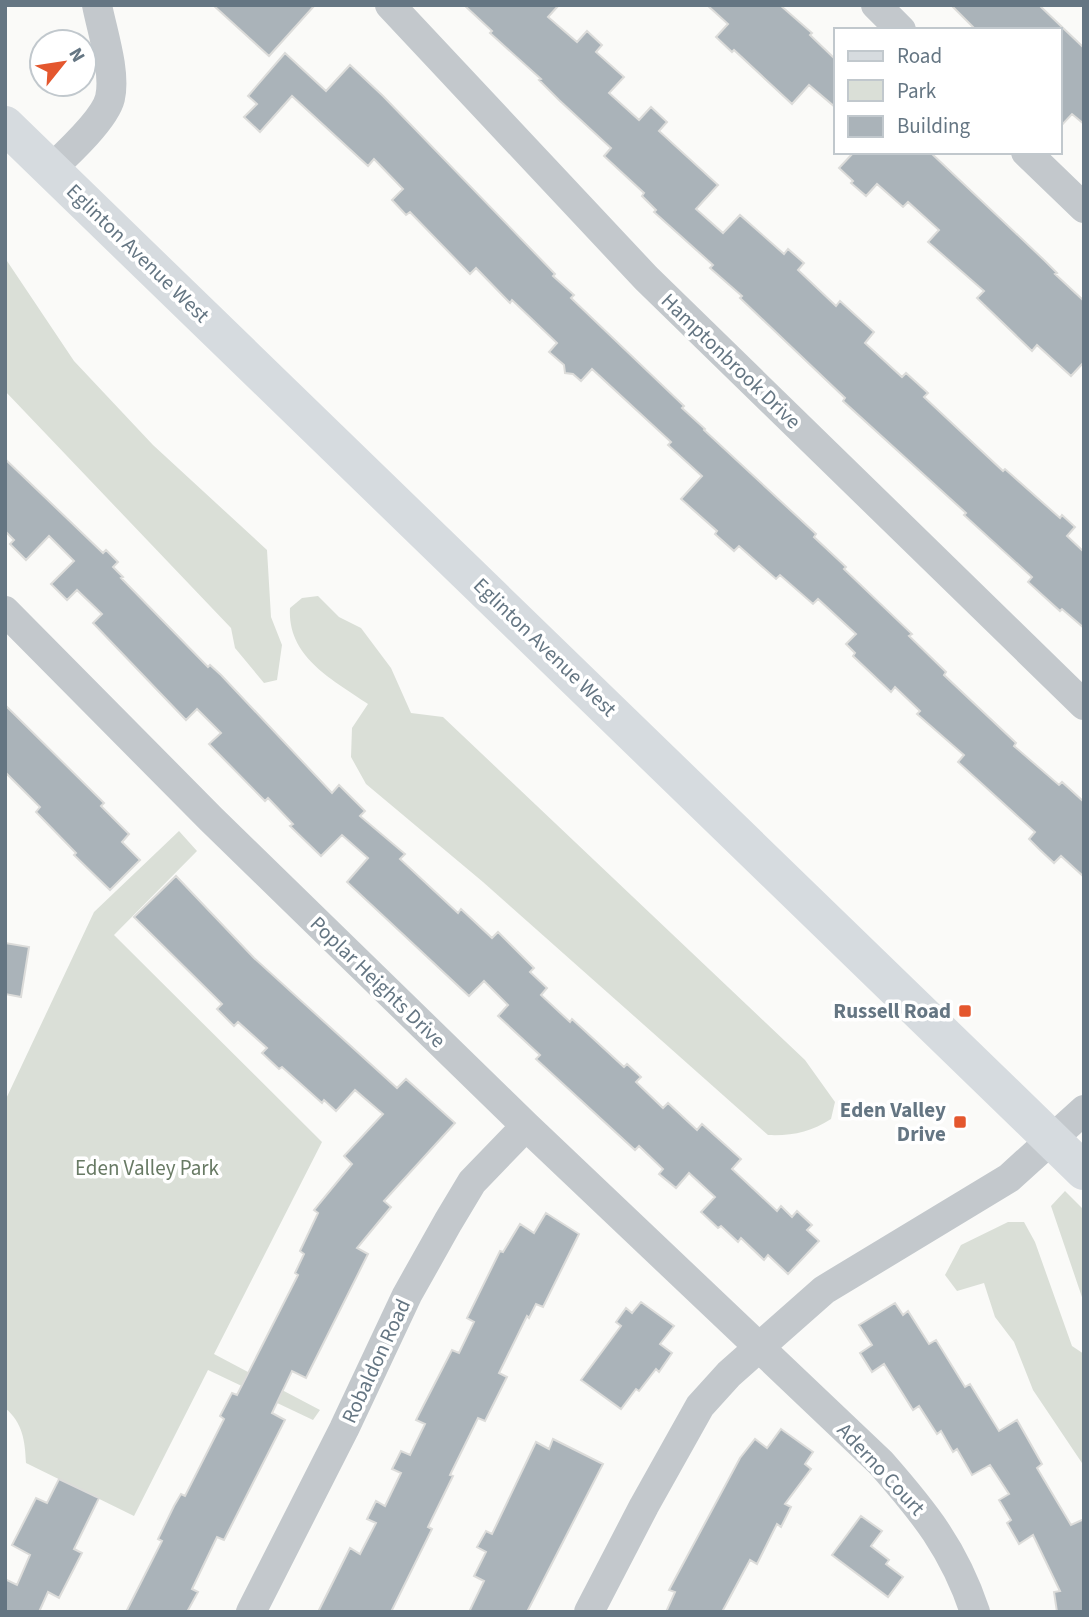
<svg xmlns="http://www.w3.org/2000/svg" width="1089" height="1617" viewBox="0 0 1089 1617" font-family="'Source Sans 3',sans-serif">
<rect width="100%" height="100%" fill="#fafaf8"/>
<path fill="#dadfd7" d="M 5,258 L 74,361 L 153,445 L 267,550 L 271,617 L 282,645 L 277,680 L 264,683 L 235,648 L 231,628 L 5,391 Z
M 318,596 L 339,617 L 361,628 L 391,668 L 411,713 L 443,717 L 805,1060 L 835,1102 L 831,1119 C 811,1132 792,1136 768,1135 L 483,882 L 366,784 L 351,757 L 352,728 L 368,704 C 333,680 287,657 290,608 L 302,598 Z
M 179,831 L 197,851 L 114,935 L 322,1142 L 214,1354 L 320,1410 L 313,1420 L 208,1370 L 134,1516 L 26,1463 C 25,1441 23,1423 5,1408 L 5,1101 L 94,912 Z
M 1065,1191 L 1084,1210 L 1084,1303 L 1051,1206 Z
M 1008,1222 L 1024,1222 L 1035,1242 L 1072,1346 L 1084,1354 L 1084,1466 L 1033,1390 L 1014,1342 L 995,1317 L 984,1283 L 957,1291 L 945,1275 L 961,1245 Z"/>
<path fill="#aab3b9" stroke="#dcdcda" stroke-width="2" d="M 213,5 L 315,5 L 269,56 Z
M 464,5 L 559,5 L 548,17 L 577,42 L 587,31 L 602,45 L 596,52 L 624,77 L 609,93 L 639,120 L 651,107 L 667,122 L 659,131 L 718,185 L 696,209 L 723,233 L 740,215 L 784,254 L 788,249 L 804,263 L 798,270 L 836,306 L 840,301 L 874,332 L 865,343 L 902,377 L 906,373 L 928,393 L 924,397 L 1003,471 L 1005,469 L 1060,518 L 1062,515 L 1075,527 L 1067,536 L 1084,552 L 1084,628 L 1062,609 L 1060,611 L 1028,582 L 1032,577 L 964,515 L 966,513 L 843,401 L 845,398 L 740,298 L 742,296 L 710,268 L 713,265 L 654,212 L 656,210 L 642,196 L 644,193 L 604,156 L 611,148 L 559,100 L 539,80 L 541,79 L 490,33 L 492,31 Z
M 707,5 L 780,5 L 812,33 L 810,35 L 835,59 L 835,107 L 809,85 L 792,104 L 734,50 L 732,52 L 716,37 L 728,24 Z
M 951,5 L 1039,5 L 1084,48 L 1084,124 L 1072,114 L 1059,128 L 1059,30 L 976,30 Z
M 285,53 L 326,91 L 350,65 L 383,96 L 555,274 L 553,276 L 574,295 L 571,298 L 684,406 L 682,408 L 705,429 L 704,430 L 816,534 L 814,537 L 846,567 L 844,569 L 912,634 L 909,636 L 946,672 L 944,675 L 1016,743 L 1014,746 L 1059,785 L 1062,782 L 1084,802 L 1084,877 L 1061,856 L 1054,863 L 1039,849 L 1029,839 L 1035,832 L 958,762 L 964,755 L 917,714 L 920,711 L 895,687 L 891,692 L 853,656 L 855,653 L 846,644 L 856,634 L 818,599 L 813,604 L 780,575 L 776,579 L 739,546 L 734,551 L 715,534 L 717,531 L 681,499 L 702,476 L 668,445 L 671,442 L 592,369 L 581,381 L 573,374 L 565,373 L 564,365 L 549,352 L 557,343 L 512,300 L 510,303 L 476,268 L 470,274 L 410,212 L 406,215 L 392,200 L 403,189 L 374,159 L 368,166 L 292,96 L 260,132 L 244,117 L 257,104 L 248,96 Z
M 854,152 L 930,152 L 1044,260 L 1057,273 L 1055,274 L 1084,301 L 1084,362 L 1071,376 L 1037,345 L 1032,351 L 977,298 L 984,291 L 928,242 L 939,230 L 908,202 L 903,207 L 877,184 L 866,196 L 851,183 L 853,181 L 839,168 Z
M 5,459 L 103,553 L 106,550 L 118,562 L 113,567 L 123,577 L 121,578 L 208,667 L 210,665 L 221,675 L 332,793 L 339,785 L 365,811 L 360,816 L 405,854 L 400,859 L 458,913 L 461,909 L 492,938 L 498,932 L 534,968 L 530,972 L 547,988 L 541,995 L 570,1022 L 572,1019 L 624,1067 L 627,1064 L 641,1077 L 636,1082 L 663,1108 L 668,1103 L 697,1130 L 702,1124 L 741,1159 L 732,1169 L 777,1211 L 781,1206 L 792,1217 L 797,1211 L 812,1225 L 807,1230 L 819,1241 L 788,1274 L 768,1255 L 764,1260 L 741,1238 L 738,1242 L 721,1226 L 718,1228 L 701,1212 L 715,1197 L 689,1173 L 676,1188 L 659,1174 L 663,1169 L 639,1146 L 635,1150 L 536,1059 L 540,1055 L 498,1016 L 508,1005 L 484,981 L 469,996 L 347,882 L 368,858 L 342,835 L 321,856 L 290,826 L 293,824 L 268,798 L 265,801 L 209,744 L 221,733 L 197,709 L 186,720 L 93,623 L 102,614 L 77,590 L 67,600 L 51,584 L 74,561 L 49,536 L 26,560 L 10,544 L 14,540 L 5,531 Z
M 5,705 L 104,803 L 101,806 L 129,834 L 122,842 L 140,860 L 110,890 L 74,855 L 76,853 L 36,812 L 40,807 L 5,772 Z
M 176,876 L 254,958 L 397,1088 L 406,1079 L 455,1123 L 384,1201 L 391,1207 L 357,1248 L 368,1254 L 306,1378 L 292,1371 L 272,1413 L 285,1420 L 224,1540 L 217,1537 L 192,1589 L 198,1592 L 187,1612 L 126,1612 L 162,1541 L 158,1539 L 174,1506 L 181,1494 L 185,1496 L 224,1419 L 220,1416 L 232,1393 L 237,1395 L 298,1275 L 295,1273 L 304,1254 L 300,1251 L 318,1213 L 314,1210 L 352,1164 L 344,1156 L 383,1114 L 355,1090 L 336,1111 L 324,1100 L 322,1103 L 282,1067 L 279,1069 L 262,1053 L 267,1048 L 238,1022 L 234,1026 L 217,1009 L 222,1004 L 134,917 Z
M 5,943 L 29,947 L 21,997 L 5,994 Z
M 546,1213 L 579,1234 L 543,1307 L 536,1304 L 529,1318 L 527,1316 L 499,1373 L 507,1377 L 485,1421 L 478,1418 L 450,1475 L 453,1476 L 428,1527 L 432,1529 L 391,1612 L 318,1612 L 350,1548 L 360,1554 L 376,1523 L 367,1519 L 376,1501 L 385,1506 L 401,1473 L 392,1469 L 401,1451 L 410,1455 L 425,1424 L 416,1420 L 452,1350 L 459,1353 L 474,1322 L 467,1318 L 500,1251 L 503,1252 L 520,1224 L 534,1233 Z
M 641,1302 L 674,1326 L 660,1344 L 672,1353 L 659,1372 L 656,1369 L 639,1391 L 636,1389 L 621,1409 L 581,1380 L 621,1326 L 616,1322 L 626,1308 L 632,1313 Z
M 895,1303 L 903,1315 L 908,1311 L 929,1344 L 936,1340 L 965,1387 L 970,1384 L 999,1431 L 1017,1420 L 1042,1464 L 1037,1468 L 1071,1525 L 1084,1519 L 1084,1612 L 1057,1612 L 1054,1592 L 1060,1591 L 1033,1535 L 1019,1544 L 1007,1523 L 1011,1520 L 999,1500 L 1009,1494 L 990,1465 L 972,1475 L 957,1449 L 953,1452 L 941,1431 L 937,1434 L 919,1406 L 913,1410 L 884,1364 L 872,1372 L 860,1353 L 872,1345 L 859,1325 Z
M 781,1429 L 813,1452 L 805,1464 L 811,1469 L 785,1504 L 791,1507 L 781,1527 L 777,1524 L 757,1564 L 750,1560 L 722,1612 L 666,1612 L 675,1592 L 669,1590 L 740,1458 L 755,1439 L 767,1448 Z
M 553,1439 L 603,1464 L 527,1612 L 469,1612 L 484,1581 L 474,1576 L 486,1552 L 477,1547 L 486,1531 L 492,1534 L 536,1442 L 549,1449 Z
M 59,1479 L 99,1498 L 74,1549 L 82,1553 L 59,1598 L 48,1592 L 39,1612 L 5,1612 L 5,1579 L 17,1585 L 30,1555 L 12,1545 L 36,1498 L 47,1503 Z
M 861,1516 L 882,1531 L 871,1546 L 889,1560 L 886,1564 L 903,1577 L 888,1597 L 832,1555 Z"/>
<g fill="none" stroke-linecap="round" stroke-linejoin="round">
<path stroke="#c3c8cc" stroke-width="30" d="M 390,5 L 646,278 L 1084,705
M 876,5 L 901,30
M 1026,152 L 1084,208
M 51,169 C 67,154 105,119 110,98 C 116,72 102,31 97,5
M 5,611 L 211,819 L 526,1126 L 881,1463 C 924,1512 954,1549 975,1612
M 251,1612 L 344,1429 L 407,1295 L 448,1222 L 472,1182 L 526,1126
M 589,1612 L 644,1506 L 700,1406 L 729,1374 L 824,1290 L 1009,1178 L 1084,1110"/>
<path stroke="#d6dbdf" stroke-width="38" d="M 5,125 L 1084,1171"/>
</g>
<g fill="#e4572e" stroke="#fff" stroke-width="2.5">
<rect x="958" y="1004" width="14" height="14" rx="3.5"/>
<rect x="953" y="1115" width="14" height="14" rx="3.5"/>
</g>
<g text-anchor="middle" dominant-baseline="central" stroke-width="7" stroke-linejoin="round" paint-order="stroke">
<g font-size="21" fill="#657683" stroke="#fff">
<text transform="translate(138 253) rotate(44)">Eglinton Avenue West</text>
<text transform="translate(731 361) rotate(44)">Hamptonbrook Drive</text>
<text transform="translate(545 647) rotate(44)">Eglinton Avenue West</text>
<text transform="translate(378 982) rotate(44)">Poplar Heights Drive</text>
<text transform="translate(376 1361) rotate(-65)">Robaldon Road</text>
<text transform="translate(881 1469) rotate(47)">Aderno Court</text>
</g>
<g font-size="21" font-weight="bold" fill="#657683" stroke="#fff" text-anchor="end">
<text x="951" y="1011">Russell Road</text>
<text x="946" y="1110">Eden Valley<tspan x="946" dy="24">Drive</tspan></text>
</g>
<g font-size="21" fill="#687a64" stroke="#fff">
<text x="147" y="1168">Eden Valley Park</text>
</g>
</g>
<rect width="1089" height="1617" fill="none" stroke="#657683" stroke-width="14"/>
<rect x="834" y="28" width="228" height="126" fill="#ffffff" stroke="#c1c8cd" stroke-width="2"/>
<rect x="848" y="51" width="35" height="10" fill="#d6dbdf" stroke="#c1c8cd" stroke-width="2"/>
<text x="897" y="63" font-size="21" fill="#657683">Road</text>
<rect x="848" y="80" width="35" height="21" fill="#dadfd7" stroke="#c1c8cd" stroke-width="2"/>
<text x="897" y="98" font-size="21" fill="#657683">Park</text>
<rect x="848" y="116" width="35" height="21" fill="#aab3b9" stroke="#c1c8cd" stroke-width="2"/>
<text x="897" y="133" font-size="21" fill="#657683">Building</text>
<g transform="translate(63 63) rotate(60)"><circle r="33" fill="#ffffff" stroke="#c1c8cd" stroke-width="2"/>
<path d="M0-5L12 26L0 18L-12 26Z" fill="#e4572e"/>
<text y="-10" font-size="19" font-weight="bold" text-anchor="middle" fill="#657683">N</text>
</g>
</svg>
